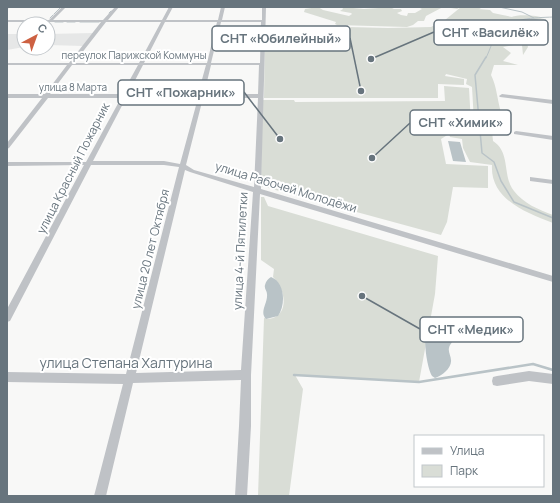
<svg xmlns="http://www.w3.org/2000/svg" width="560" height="503" viewBox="0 0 560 503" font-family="Manrope,sans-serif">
<rect width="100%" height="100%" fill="#f8f8f7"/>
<path fill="#e6e7e7" d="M 93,33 L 83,46 L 48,45 L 48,34 Z
M 7,34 L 24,34 L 24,47 L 7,50 Z"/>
<path fill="#d9ddd6" d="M 318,7 L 323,10 L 349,16 L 352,14 L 351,13 L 340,11 L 343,9 L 342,7 L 364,9 L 393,7 L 394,8 L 392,9 L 401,9 L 402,11 L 397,13 L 401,15 L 407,16 L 408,13 L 415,13 L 422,9 L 418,7 L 443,7 L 426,16 L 424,21 L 418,21 L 413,25 L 407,27 L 337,25 L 335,24 L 336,22 L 304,12 L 305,9 Z
M 445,7 L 478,7 L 481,9 L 478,9 L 490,10 L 493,13 L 512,17 C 517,14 538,15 544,18 L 523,23 L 526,26 L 524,28 L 527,32 L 519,33 L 525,37 L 528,47 L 523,55 L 522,45 L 520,44 L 503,47 L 511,53 L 503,61 L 518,65 L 494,65 L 491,75 C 497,87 497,99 501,112 L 491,121 L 493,141 C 511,152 502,176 514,191 C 523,203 539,210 553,215 L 553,223 C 526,213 490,199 492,165 L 470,162 L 463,148 L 462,139 L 450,137 L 449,134 L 441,139 L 446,164 L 488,166 L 488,188 L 453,187 L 447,222 L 441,235 L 261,186 L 262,100 L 294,100 L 295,102 L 445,101 L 444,86 L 469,88 L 471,124 L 474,122 L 472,87 L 466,84 L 467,79 L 446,74 L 445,76 L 464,79 L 464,85 L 438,84 L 438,98 L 264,98 L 265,25 L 388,28 L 431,27 L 445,20 L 461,7 L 457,9 Z
M 261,197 L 264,197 L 268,206 L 438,256 L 435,294 L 419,382 L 295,375 L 303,389 L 289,496 L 258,496 L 264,318 C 268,319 270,319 273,318 C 291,311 283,286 273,277 L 274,269 L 261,260 Z"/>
<path fill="#b9c3c7" d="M 448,141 L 460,142 L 466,162 L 453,161 Z
M 271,277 C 285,282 286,305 278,316 L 266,319 C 259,312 268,303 267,294 C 267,291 264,289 265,285 C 266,281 268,279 271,277 Z
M 434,326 C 443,325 455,331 452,342 C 450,346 450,344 449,348 C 448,352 451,356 451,360 C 452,368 442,376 435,378 L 432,376 C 427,368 422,337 428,329 C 429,329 434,326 434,326 Z"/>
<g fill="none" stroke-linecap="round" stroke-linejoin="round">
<path stroke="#b9c3c7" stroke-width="1" d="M 499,7 L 522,12 L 534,18
M 109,13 L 111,11
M 54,14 L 60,8
M 50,18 L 53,15
M 55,22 L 63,22
M 67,22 L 75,22
M 80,22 L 99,22
M 486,58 C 490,50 492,41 497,35 C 510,17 534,18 553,17"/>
<path stroke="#b9c3c7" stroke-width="1.5" d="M 486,57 L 475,75 L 482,153 L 494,162 L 501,181 L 514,202 L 553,218"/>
<path stroke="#b9c3c7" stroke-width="2.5" d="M 294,375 L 419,382 L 533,364 L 553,370"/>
<path fill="#bfc2c6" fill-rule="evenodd" d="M 7,7 L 11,7 L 7,9 Z
M 62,7 L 66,7 L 53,20 L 103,20 L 115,7 L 119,7 L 108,20 L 162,20 L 169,7 L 173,7 L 166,20 L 218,20 L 221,7 L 225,7 L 222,20 L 262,20 L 262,7 L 266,7 L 261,189 L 553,276 L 553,282 L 260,194 L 251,375 L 251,426 L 247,496 L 235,496 L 239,426 L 241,380 L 133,383 L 106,496 L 94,496 L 123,384 L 7,382 L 7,372 L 126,374 L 179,167 L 164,165 L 91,165 L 10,321 L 7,322 L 7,309 L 84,165 L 7,166 L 7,162 L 86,162 L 121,98 L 48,98 L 9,148 L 7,149 L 7,143 L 42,98 L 7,98 L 7,94 L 45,94 L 67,65 L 7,65 L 7,63 L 69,63 L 101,22 L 7,22 L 7,20 L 49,20 ZM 106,22 L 161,22 L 139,63 L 74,63 ZM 165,22 L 217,22 L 207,63 L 144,63 ZM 221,22 L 261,22 L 260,63 L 211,63 ZM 72,65 L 138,65 L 122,94 L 50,94 ZM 143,65 L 206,65 L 198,94 L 128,94 ZM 211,65 L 259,65 L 258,94 L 204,94 ZM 126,98 L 198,98 L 180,164 L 164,161 L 93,161 ZM 203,98 L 258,98 L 254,187 L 194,170 L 186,165 ZM 185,170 L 190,172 L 253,192 L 241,370 L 136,373 Z
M 502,94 L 553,100 L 553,104 L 500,97 L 499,96 Z
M 516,131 L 553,136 L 553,140 L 514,134 L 514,132 Z
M 530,177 L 553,180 L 553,184 L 530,181 Z
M 529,371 L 553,374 L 553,384 L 529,381 L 497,386 L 493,385 L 492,381 L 493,377 L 497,376 Z"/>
</g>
<g text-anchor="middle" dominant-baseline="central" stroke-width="4" stroke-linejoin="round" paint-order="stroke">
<g font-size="10" fill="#67747d" stroke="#fff">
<text x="134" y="55">переулок Парижской Коммуны</text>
<text x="73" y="87">улица 8 Марта</text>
</g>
<g font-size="12" fill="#67747d" stroke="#fff">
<text transform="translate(73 168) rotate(-63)">улица Красный Пожарник</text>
<text transform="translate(286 187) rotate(17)">улица Рабочей Молодёжи</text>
<text transform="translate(150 249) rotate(-76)">улица 20 лет Октября</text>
<text transform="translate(240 251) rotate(-87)">улица 4-й Пятилетки</text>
</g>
<g font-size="14" fill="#67747d" stroke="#fff">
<text x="126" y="362">улица Степана Халтурина</text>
</g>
</g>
<path fill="none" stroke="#67747d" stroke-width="1.5" d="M371 59L434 32M361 91L350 38M280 139L244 92M372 158L410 123M362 296L420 329"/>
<g fill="#67747d" stroke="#fff" stroke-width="1.5">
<circle cx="371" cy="59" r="4"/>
<circle cx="361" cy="91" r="4"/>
<circle cx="280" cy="139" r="4"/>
<circle cx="372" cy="158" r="4"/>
<circle cx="362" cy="296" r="4"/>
</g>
<g fill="#fff" stroke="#67747d" stroke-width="1.5">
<rect x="434" y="20" width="114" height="25" rx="4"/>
<rect x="212" y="26" width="138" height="25" rx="4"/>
<rect x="118" y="80" width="126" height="25" rx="4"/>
<rect x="410" y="110" width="101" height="25" rx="4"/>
<rect x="420" y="317" width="103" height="25" rx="4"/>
</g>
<g font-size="13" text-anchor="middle" font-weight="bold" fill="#67747d">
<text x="491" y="37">СНТ «Василёк»</text>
<text x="281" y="43">СНТ «Юбилейный»</text>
<text x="181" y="97">СНТ «Пожарник»</text>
<text x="461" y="127">СНТ «Химик»</text>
<text x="471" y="334">СНТ «Медик»</text>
</g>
<rect width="560" height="503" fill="none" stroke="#67747d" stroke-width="16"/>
<rect x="414" y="435" width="130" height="52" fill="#ffffff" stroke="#c2c7cb"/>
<rect x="422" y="448" width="20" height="6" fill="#bfc2c6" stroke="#c2c7cb"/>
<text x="450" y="455" font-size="12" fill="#67747d">Улица</text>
<rect x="422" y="465" width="20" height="12" fill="#d9ddd6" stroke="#c2c7cb"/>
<text x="450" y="475" font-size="12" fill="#67747d">Парк</text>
<g transform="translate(36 36) rotate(41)"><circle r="19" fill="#ffffff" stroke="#c2c7cb"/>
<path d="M0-3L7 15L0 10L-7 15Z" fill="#cd6142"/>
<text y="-6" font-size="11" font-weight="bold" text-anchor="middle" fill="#67747d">С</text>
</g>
</svg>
